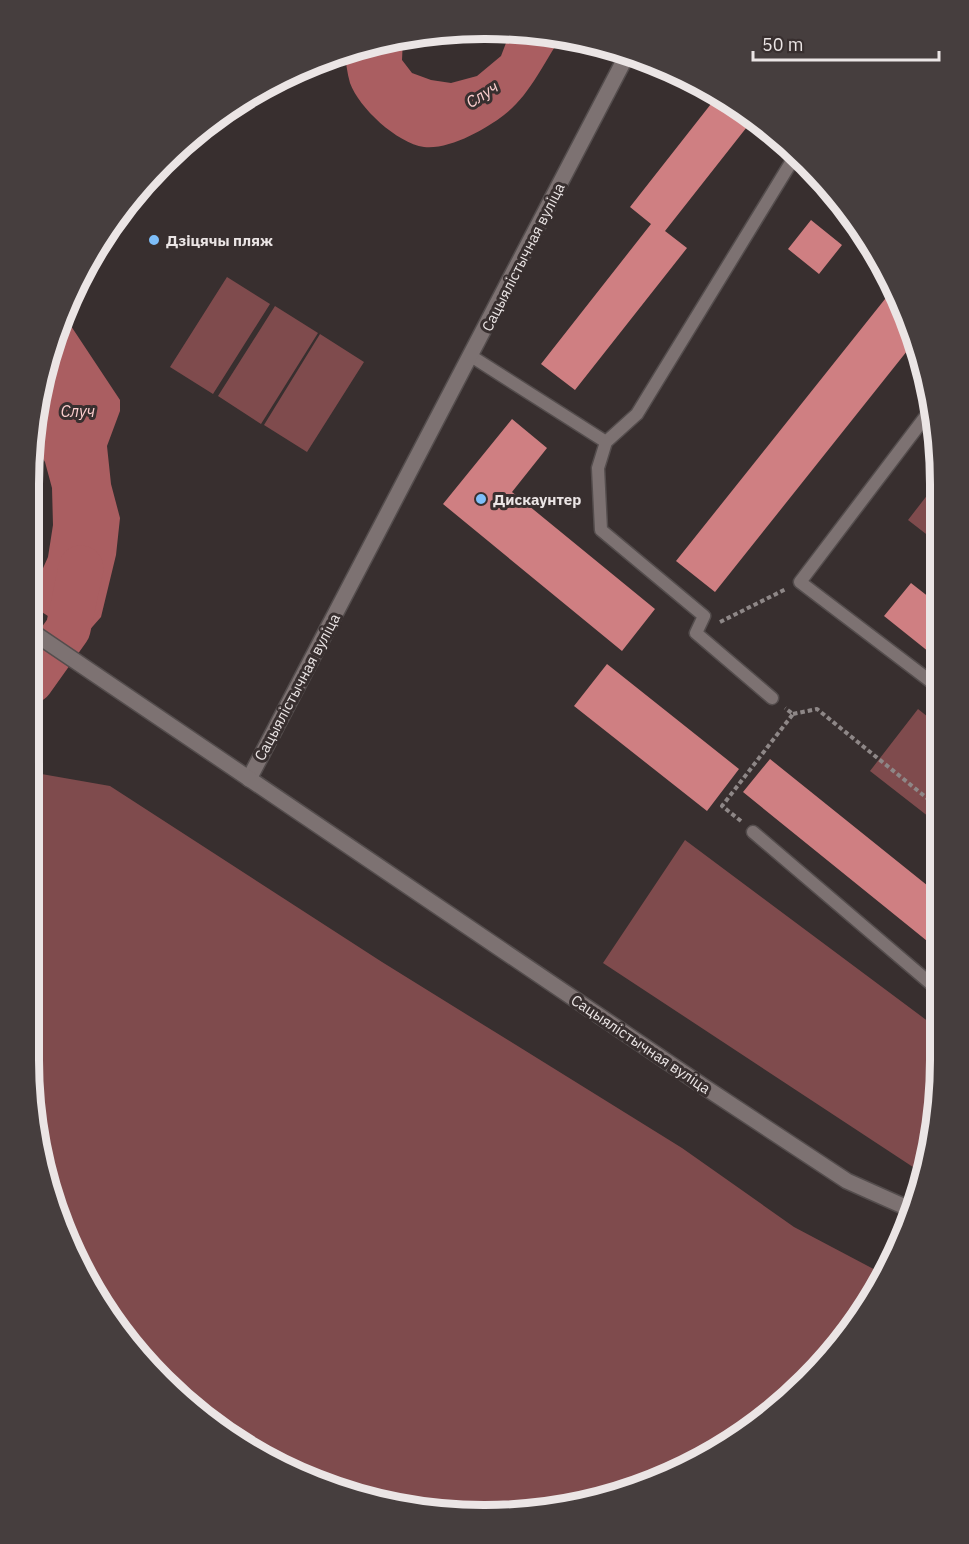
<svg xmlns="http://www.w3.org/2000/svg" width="969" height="1544" viewBox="0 0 969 1544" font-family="'IBM Plex Sans',sans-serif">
<rect width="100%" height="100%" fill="#382f2f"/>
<path fill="#7f4b4d" d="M 227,277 L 270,304 L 213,394 L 170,367 Z
M 275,306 L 318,333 L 261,424 L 218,396 Z
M 320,334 L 364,362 L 307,452 L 264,425 Z
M 939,480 L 939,544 L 908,520 Z
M 918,709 L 938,725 L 938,824 L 870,771 Z
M 30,772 L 110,786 L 382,962 L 682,1148 L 794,1227 L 883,1274 L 846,1337 L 738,1439 L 603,1500 L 455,1515 L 338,1491 L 207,1421 L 106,1313 L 53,1206 L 29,1059 Z
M 685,840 L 937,1028 C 937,1072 946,1134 916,1169 L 603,963 Z"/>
<path fill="#aa5e61" d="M 511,30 L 561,37 C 544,63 529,96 504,115 C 486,129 449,150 424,147 C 397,143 359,108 350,83 C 347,73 346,61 344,51 L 403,38 L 402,60 L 412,73 L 431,80 L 451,83 L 477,76 L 501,56 Z
M 62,316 L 67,320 L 120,400 L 120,411 L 107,446 L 111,484 L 120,518 L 116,555 L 101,617 L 86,634 L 68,629 L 31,605 L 31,595 L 48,557 L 53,525 L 52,488 L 45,462 L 32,440 L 32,425 Z"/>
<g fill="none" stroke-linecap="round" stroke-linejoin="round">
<path stroke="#aa5e61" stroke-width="45" d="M 31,681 L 68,629 L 81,568"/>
</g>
<path fill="#cf7f82" d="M 718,95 L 754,118 L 665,231 L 687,248 L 575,390 L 541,364 L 651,224 L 630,207 Z
M 811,220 L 842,245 L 819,274 L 788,249 Z
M 893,289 L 897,293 L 915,341 L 715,592 L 676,561 Z
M 512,419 L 547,448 L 512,492 L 655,609 L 622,651 L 443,504 Z
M 911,583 L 939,605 L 939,660 L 884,616 Z
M 607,664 L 739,769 L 707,811 L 574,706 Z
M 770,759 L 938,894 L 937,949 L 743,792 Z"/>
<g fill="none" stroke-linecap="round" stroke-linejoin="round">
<defs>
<path id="lane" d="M 471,356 L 606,442 L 637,414 L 795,156
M 932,408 L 800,582 L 938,687
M 606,442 L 598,468 L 601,530 L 704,616 L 696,633 L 772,698
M 753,832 L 937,989"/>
<path id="street" d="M 249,779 L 628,53"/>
<path id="secondary" d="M 31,631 L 703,1086 L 847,1181 L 912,1210"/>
</defs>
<use href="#lane" stroke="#544d4d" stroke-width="15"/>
<use href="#street" stroke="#544d4d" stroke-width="18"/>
<use href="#secondary" stroke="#544d4d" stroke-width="18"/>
<path stroke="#8e8787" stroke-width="4" stroke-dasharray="4.5 3" stroke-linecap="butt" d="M 720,622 L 786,589
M 793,714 L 817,709 L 938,807
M 741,821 L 722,806 L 793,714 L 785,708"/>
<use href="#lane" stroke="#7d7272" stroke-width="12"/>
<use href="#street" stroke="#7d7272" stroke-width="15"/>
<use href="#secondary" stroke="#7d7272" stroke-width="15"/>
</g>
<g fill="#7ebef9" stroke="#382f2f" stroke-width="2">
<circle cx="154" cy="240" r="6"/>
<circle cx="481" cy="499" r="6"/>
</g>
<g text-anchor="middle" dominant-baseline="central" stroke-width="6" stroke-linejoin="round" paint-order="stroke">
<g font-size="15" font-weight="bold" fill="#ebe5e5" stroke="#382f2f" text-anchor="start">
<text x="166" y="240">Дзіцячы пляж</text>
<text x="493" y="499">Дискаунтер</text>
</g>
<g font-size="15" fill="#ebe5e5" stroke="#382f2f">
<text transform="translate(523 257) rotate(-63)">Сацыялістычная вуліца</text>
<text transform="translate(297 687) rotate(-62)">Сацыялістычная вуліца</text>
<text transform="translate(641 1044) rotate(34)">Сацыялістычная вуліца</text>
</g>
<g font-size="16" font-style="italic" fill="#fdcfcf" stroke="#382f2f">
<text transform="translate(482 94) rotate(-33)">Случ</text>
<text x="78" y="411">Случ</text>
</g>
</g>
<path d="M0 0H969V1544H0ZM484 39H485A445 445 0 0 1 930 484V1060A445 445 0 0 1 485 1505H484A445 445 0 0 1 39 1060V484A445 445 0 0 1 484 39Z" fill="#463e3e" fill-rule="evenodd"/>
<path fill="none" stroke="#ebe5e5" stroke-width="8" d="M484 39H485A445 445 0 0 1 930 484V1060A445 445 0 0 1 485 1505H484A445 445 0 0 1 39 1060V484A445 445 0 0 1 484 39Z"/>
<path d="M753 51v9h186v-9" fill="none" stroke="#ebe5e5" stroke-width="3"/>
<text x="762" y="51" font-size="18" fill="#ebe5e5" stroke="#382f2f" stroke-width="4.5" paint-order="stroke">50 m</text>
</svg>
